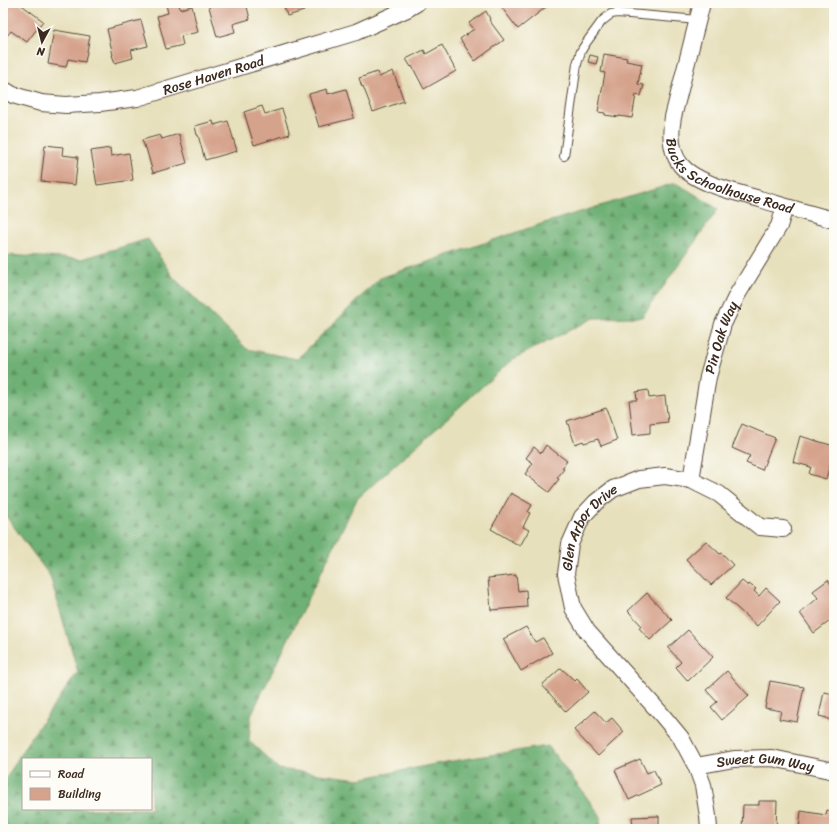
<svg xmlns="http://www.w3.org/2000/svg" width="837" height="832" viewBox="0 0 837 832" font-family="Sriracha,sans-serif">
<defs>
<pattern id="forest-firs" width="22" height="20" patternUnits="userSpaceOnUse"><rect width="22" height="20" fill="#6eb074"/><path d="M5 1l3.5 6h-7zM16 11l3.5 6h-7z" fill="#5c8f5f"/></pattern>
</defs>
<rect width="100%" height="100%" fill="#fdfcf7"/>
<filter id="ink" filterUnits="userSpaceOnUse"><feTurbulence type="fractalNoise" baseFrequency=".025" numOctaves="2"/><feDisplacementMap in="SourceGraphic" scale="8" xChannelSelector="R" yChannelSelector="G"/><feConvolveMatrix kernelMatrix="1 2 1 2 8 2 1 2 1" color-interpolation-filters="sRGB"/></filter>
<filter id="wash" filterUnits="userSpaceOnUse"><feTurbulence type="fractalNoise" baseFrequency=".012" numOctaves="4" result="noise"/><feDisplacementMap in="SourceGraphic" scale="16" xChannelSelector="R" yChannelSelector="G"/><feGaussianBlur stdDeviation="0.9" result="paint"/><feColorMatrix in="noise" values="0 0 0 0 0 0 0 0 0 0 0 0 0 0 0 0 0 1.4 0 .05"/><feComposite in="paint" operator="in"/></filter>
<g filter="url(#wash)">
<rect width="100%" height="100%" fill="#e7e0bc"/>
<path fill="url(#forest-firs)" stroke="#546d49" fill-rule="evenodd" d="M 675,183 L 688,190 L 718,209 L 642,317 L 594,318 L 513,359 L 357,499 L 251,715 L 249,741 L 279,769 L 359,779 L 446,762 L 548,746 L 600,815 L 601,829 L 3,829 L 3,784 L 27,743 L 78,672 L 50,576 L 3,512 L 3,255 L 82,259 L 148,239 L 173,277 L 247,349 L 297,359 L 380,278 L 541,224 ZM 23,759 L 151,759 L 151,809 L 23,809 Z"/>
<g id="blocks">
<path fill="#d5a28b" d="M 8,3 L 19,3 L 43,21 L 27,42 L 11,31 L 6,37 L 3,35 L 3,10 Z
M 175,3 L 179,3 L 180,9 L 192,6 L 198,32 L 181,36 L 183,45 L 166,49 L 157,16 L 168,13 L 166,5 Z
M 208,3 L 246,3 L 250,19 L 233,24 L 235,32 L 217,37 Z
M 283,3 L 315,3 L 303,8 L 304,11 L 287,16 Z
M 509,3 L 544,3 L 546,7 L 518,29 L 502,8 Z
M 486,11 L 490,19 L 489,20 L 504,40 L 475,61 L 460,39 L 474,29 L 469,23 Z
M 141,20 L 148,46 L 131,50 L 133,58 L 115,63 L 112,55 L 113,55 L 107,29 Z
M 54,30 L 90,36 L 85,62 L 68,59 L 66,67 L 48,64 Z
M 442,45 L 456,71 L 424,89 L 412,66 L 411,67 L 406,59 L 424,50 L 426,54 Z
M 604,54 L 627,58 L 626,61 L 642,64 L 638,84 L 644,85 L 641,96 L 636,95 L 632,118 L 619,116 L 619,117 L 605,115 L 605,113 L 598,112 L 605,73 L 601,72 Z
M 590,55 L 598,57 L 596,64 L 588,62 Z
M 393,71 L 404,101 L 373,112 L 363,86 L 362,87 L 359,78 L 377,72 L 379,77 Z
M 327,89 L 328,94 L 346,89 L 354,118 L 319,127 L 309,94 Z
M 262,106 L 265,114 L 282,109 L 290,134 L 254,145 L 244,112 Z
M 213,121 L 214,125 L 228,121 L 237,151 L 205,160 L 198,135 L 197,135 L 195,126 Z
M 179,134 L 187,163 L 153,173 L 146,148 L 145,148 L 142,140 L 160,135 L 162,139 Z
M 45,145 L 63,147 L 62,155 L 78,157 L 75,185 L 41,181 Z
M 110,148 L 111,156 L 129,153 L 133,180 L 97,185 L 91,151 Z
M 648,390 L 649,398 L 665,396 L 668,422 L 650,424 L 650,433 L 633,435 L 629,400 L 637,400 L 636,392 Z
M 606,408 L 617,440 L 601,446 L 598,439 L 584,443 L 583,441 L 575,444 L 567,421 Z
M 742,424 L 775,438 L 762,470 L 746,463 L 750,456 L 732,448 Z
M 800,436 L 834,446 L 834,451 L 826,479 L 809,474 L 811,467 L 793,462 Z
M 546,445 L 567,461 L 562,468 L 564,469 L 557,478 L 559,479 L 549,492 L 525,474 L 533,463 L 526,458 L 534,447 L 541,453 Z
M 511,493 L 532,505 L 528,512 L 530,513 L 523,527 L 529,530 L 520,546 L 491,529 Z
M 706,541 L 720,554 L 722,553 L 733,565 L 711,585 L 686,559 Z
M 516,575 L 518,591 L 526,590 L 527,607 L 491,610 L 488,578 Z
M 828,580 L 834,589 L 834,618 L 814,633 L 800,613 L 818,598 L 813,591 Z
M 742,581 L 748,586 L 749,584 L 756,589 L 754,591 L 759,596 L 766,588 L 780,601 L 757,626 L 726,598 Z
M 647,593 L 672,620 L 650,640 L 639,628 L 641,625 L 628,611 Z
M 526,627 L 535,642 L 543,638 L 552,653 L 521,671 L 503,639 Z
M 688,630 L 713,657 L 688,681 L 676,667 L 681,662 L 668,648 Z
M 561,668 L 575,681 L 577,679 L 588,692 L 566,712 L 542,685 Z
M 727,671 L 749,696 L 722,720 L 711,707 L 717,702 L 706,690 Z
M 770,681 L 804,687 L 797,722 L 779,719 L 781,711 L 765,708 Z
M 824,692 L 834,694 L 834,722 L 832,721 L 832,720 L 827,719 L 827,718 L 819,716 Z
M 595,711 L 606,723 L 612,718 L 624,732 L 598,756 L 574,730 Z
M 640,759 L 647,773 L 654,770 L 661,785 L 629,800 L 615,770 Z
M 759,801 L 777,801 L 776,829 L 742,829 L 743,805 L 759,805 Z
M 827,810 L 834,812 L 834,829 L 799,829 L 801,811 L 826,815 Z
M 659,816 L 659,829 L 633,829 L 632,817 Z"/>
</g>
</g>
<g filter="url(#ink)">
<use href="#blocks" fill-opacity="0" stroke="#554536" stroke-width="1"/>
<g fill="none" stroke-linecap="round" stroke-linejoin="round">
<defs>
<path id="service" d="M 564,156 L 577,64 L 581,51 L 586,43 L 602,21 L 611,14 L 618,13 L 698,20"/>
<g id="minor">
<path id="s1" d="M 702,3 L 673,117 C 670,133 670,150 680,164 C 695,184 740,193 763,200 C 787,207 810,214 834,220"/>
<path id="s2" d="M 3,89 L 13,95 L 41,103 L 66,105 L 100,103 L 137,98 L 356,32 L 407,9 L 417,3"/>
<path id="s3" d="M 691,480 L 708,377 L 723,324 L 737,295 L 779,226 L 785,207"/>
<path id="s4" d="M 696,766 L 734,759 L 772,758 L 834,771"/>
<path id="s5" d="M 709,829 L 708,816 L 703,785 L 696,766 L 681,738 L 662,715 L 587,631 L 573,608 L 566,574 L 570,544 L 582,517 L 596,502 L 613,489 L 639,479 L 665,476 L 691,480 L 719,494 L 760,527 L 783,529"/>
</g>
</defs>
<use href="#service" stroke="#554536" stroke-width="10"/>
<use href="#minor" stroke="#554536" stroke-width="18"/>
<use href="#service" stroke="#fff" stroke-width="8"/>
<use href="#minor" stroke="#fff" stroke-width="16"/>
</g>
</g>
<g text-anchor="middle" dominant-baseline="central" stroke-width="4" stroke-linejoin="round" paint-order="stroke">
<g font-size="14" fill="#3b2a1e" stroke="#fdfcf7">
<text stroke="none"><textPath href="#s2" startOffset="217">Rose Haven Road</textPath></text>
<text stroke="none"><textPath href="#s1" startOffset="214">Bucks Schoolhouse Road</textPath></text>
<text stroke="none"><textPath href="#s3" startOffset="146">Pin Oak Way</textPath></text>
<text stroke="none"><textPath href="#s5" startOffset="355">Glen Arbor Drive</textPath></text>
<text stroke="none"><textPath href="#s4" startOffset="70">Sweet Gum Way</textPath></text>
</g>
</g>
<rect width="837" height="832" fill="none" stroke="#fdfcf7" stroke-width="16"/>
<rect x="22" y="758" width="130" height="52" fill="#fdfcf7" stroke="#afa8a0"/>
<rect x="30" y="771" width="20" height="6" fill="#ffffff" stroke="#afa8a0"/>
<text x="58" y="778" font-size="12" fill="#3b2a1e">Road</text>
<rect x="30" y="788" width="20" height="12" fill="#d5a28b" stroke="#afa8a0"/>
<text x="58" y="798" font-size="12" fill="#3b2a1e">Building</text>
<g transform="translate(42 42) rotate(187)" stroke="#fdfcf7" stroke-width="3" paint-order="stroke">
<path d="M0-3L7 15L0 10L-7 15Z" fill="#3b2a1e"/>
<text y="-6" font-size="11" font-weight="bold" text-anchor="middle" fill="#3b2a1e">N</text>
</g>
</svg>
